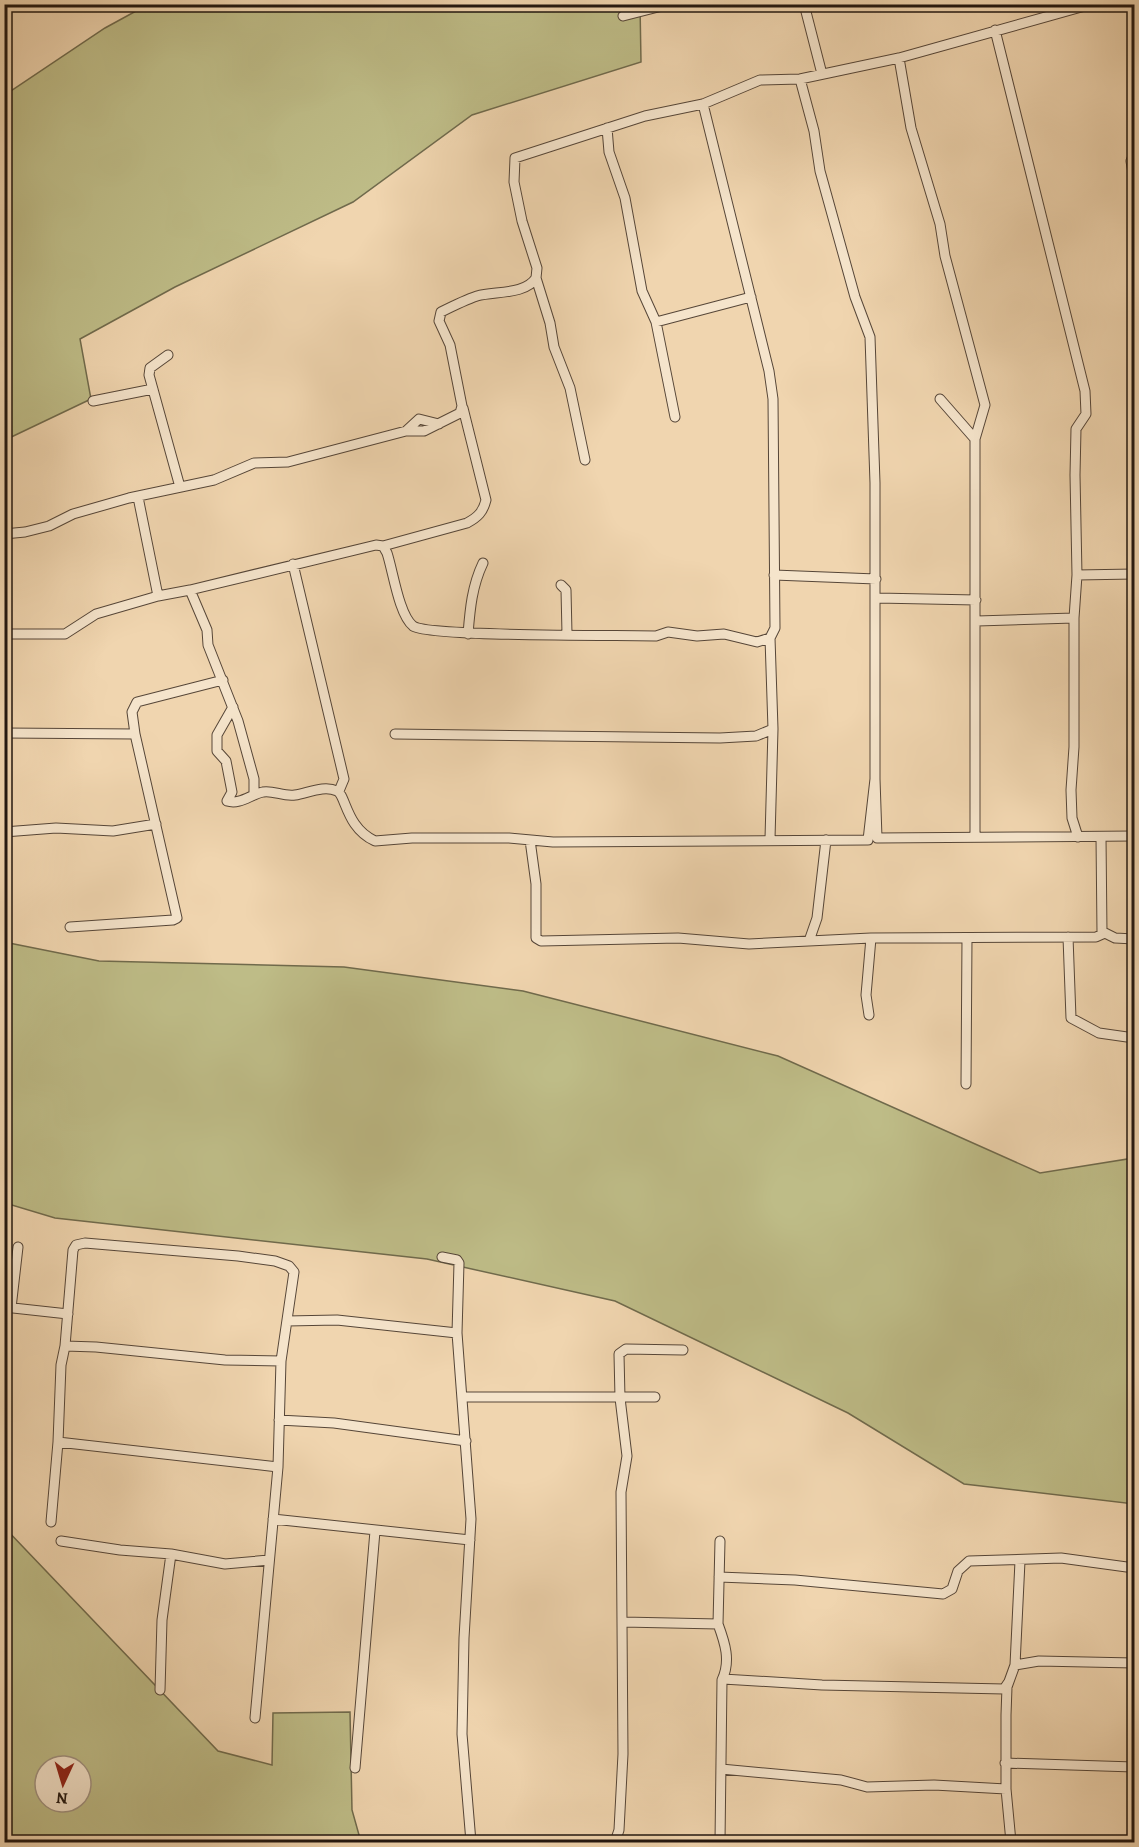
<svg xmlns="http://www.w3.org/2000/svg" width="1139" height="1847" viewBox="0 0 1139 1847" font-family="Alegreya,serif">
<rect width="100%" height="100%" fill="#f0d5af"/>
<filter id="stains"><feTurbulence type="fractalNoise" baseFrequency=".00333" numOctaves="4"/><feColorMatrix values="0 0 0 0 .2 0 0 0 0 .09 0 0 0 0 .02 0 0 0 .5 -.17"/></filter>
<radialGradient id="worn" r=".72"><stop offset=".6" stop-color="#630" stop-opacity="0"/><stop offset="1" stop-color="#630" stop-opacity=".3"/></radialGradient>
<path fill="#bebc87" stroke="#706a4c" stroke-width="1.5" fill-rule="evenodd" d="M 147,5 L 640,5 L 641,62 L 472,115 L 353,202 L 175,287 L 80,339 L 91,399 L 5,440 L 5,95 L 105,28 Z
M 4,942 L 99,961 L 344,967 L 523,991 L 778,1056 L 1040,1173 L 1134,1158 L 1134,1504 L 964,1484 L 848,1413 L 615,1301 L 427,1259 L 55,1218 L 5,1203 Z
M 4,1527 L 218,1751 L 272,1765 L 273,1713 L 350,1712 L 352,1810 L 361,1842 L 5,1842 ZM 45,1766 L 81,1766 L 81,1802 L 45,1802 Z"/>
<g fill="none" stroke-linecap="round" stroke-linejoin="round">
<defs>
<path id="minor" d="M 804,4 L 822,74
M 623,16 L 670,4
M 995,30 L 1085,391 L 1086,414 L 1076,429 L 1075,475 L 1077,575 L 1074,618 L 1074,747 L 1071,790 L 1072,818 L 1078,837
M 899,58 L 911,128 L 940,224 L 945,256 L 985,405 L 975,439 L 975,837
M 800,79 L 814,131 L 820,171 L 855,297 L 870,337 L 875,483 L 875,779
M 703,104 L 769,371 L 773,399 L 775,628 L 770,638 L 773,729 L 770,839
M 607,128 L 609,152 L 625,198 L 642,291 L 656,322 L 675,417
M 1134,154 L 1131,161 L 1134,179
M 656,322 L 751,297
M 168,355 L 150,368 L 149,375 L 180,487
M 940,399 L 975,439
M 93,401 L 153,389
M 406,431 L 419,419 L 439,424
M 585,460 L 570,388 L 554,347 L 550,323 L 536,278 L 537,268 L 522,221 L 514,182 L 515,158 L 645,116 L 703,104 L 760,80 L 800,79 L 899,58 L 1092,4
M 4,534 L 25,532 L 49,526 L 73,514 L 129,498 L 214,480 L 254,463 L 288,462 L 406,431 L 424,431 L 460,413 L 462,406 L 450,345 L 439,321 L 441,312 C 453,306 465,300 477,296 C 495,291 525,295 536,278
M 383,546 L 467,523 C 478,517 483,512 486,500 L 463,408
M 293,564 L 344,779 L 339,791
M 774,575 L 876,579
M 1077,575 L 1134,574
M 561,585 L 566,590 L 567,634
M 190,590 L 376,545 L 383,546 L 387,553 C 393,571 399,615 413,626 C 428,637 623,635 656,636 L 668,632 L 697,636 L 724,634 L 757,642 L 770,638
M 158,596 L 190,590 L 207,630 L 208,645 L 238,721 L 254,779 L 254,795
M 877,598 L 976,600
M 977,621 L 1074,618
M 4,634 L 65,634 L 96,614 L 158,596 L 138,497
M 468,634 C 470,609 472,586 483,563
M 233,707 L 217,735 L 217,751 L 226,761 L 232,792 L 227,801 C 240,805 250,795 263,792 C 273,790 284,797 295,795 C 308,793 324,785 337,791 C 346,795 346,828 375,841 L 412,838 L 509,838 L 553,842 L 868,840 L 875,779 L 877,838 L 1134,836
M 4,733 L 135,734 L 132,712 L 137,702 L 223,680
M 395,734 L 720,738 L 756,736 L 773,729
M 4,832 L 56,828 L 113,831 L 156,824
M 1101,837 L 1102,933
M 530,840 L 536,884 L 536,938 L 541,941 L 678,938 L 749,944 L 871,938 L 1096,937 L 1105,933 L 1115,938 L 1134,939
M 70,927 L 173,920 L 177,918 L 135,734
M 1068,937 L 1071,1018 L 1099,1033 L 1134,1038
M 809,941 L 817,918 L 826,840
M 869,1015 L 866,995 L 871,938
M 966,1084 L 967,938
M 442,1257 L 457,1260 L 459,1263 L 457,1333 L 471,1519 L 464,1638 L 462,1734 L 471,1842
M 4,1307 L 68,1314
M 11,1308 L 18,1247
M 287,1321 L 337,1320 L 457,1333
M 65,1346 L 73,1250 L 76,1245 L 85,1243 L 238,1256 L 275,1261 L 289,1266 L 294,1272 L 281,1361 L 278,1467 L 255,1718
M 463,1397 L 655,1397
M 279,1420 L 334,1423 L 466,1441
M 58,1442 L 278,1467
M 273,1519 L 470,1540
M 51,1522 L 58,1442 L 61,1365 L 65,1346 L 96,1347 L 225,1360 L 281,1361
M 61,1541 L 120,1550 L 171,1554 L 225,1564 L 269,1560
M 719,1577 L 795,1580 L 943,1594 L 952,1589 L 958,1571 L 969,1561 L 1061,1558 L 1134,1568
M 623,1622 L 718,1624
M 1015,1665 L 1039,1661 L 1134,1663
M 723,1679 L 822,1685 L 1004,1689 L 1008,1683
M 160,1690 L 162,1620 L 171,1554
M 1005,1763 L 1134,1767
M 355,1768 L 375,1531
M 721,1769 L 841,1780 L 867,1787 L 934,1785 L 1006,1789
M 471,1841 L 486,1842
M 615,1842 L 619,1830 L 623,1754 L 621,1492 L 627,1456 L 620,1398 L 619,1354 L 626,1349 L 683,1350
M 720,1842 L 722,1680 C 731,1661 725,1643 718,1624 L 720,1541
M 1011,1842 L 1006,1789 L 1006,1715 L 1007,1687 L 1015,1665 L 1020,1561"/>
</defs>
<use href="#minor" stroke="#564638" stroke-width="11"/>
<use href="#minor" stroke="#f5e4cb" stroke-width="9"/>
</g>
<rect width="1139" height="1847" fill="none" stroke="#f0d5af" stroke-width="24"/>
<rect x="6" y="6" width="1127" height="1835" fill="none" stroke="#221710" stroke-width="3"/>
<rect x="12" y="12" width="1115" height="1823" fill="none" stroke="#221710" stroke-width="1.5"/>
<g transform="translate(63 1784) rotate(184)"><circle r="28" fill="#f5e4cb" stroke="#a19280" stroke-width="1.5"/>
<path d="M0-4.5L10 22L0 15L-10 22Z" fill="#8f2418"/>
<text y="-9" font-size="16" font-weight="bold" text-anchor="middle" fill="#221710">N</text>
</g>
<rect width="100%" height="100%" filter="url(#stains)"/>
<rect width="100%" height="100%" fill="url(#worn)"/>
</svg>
